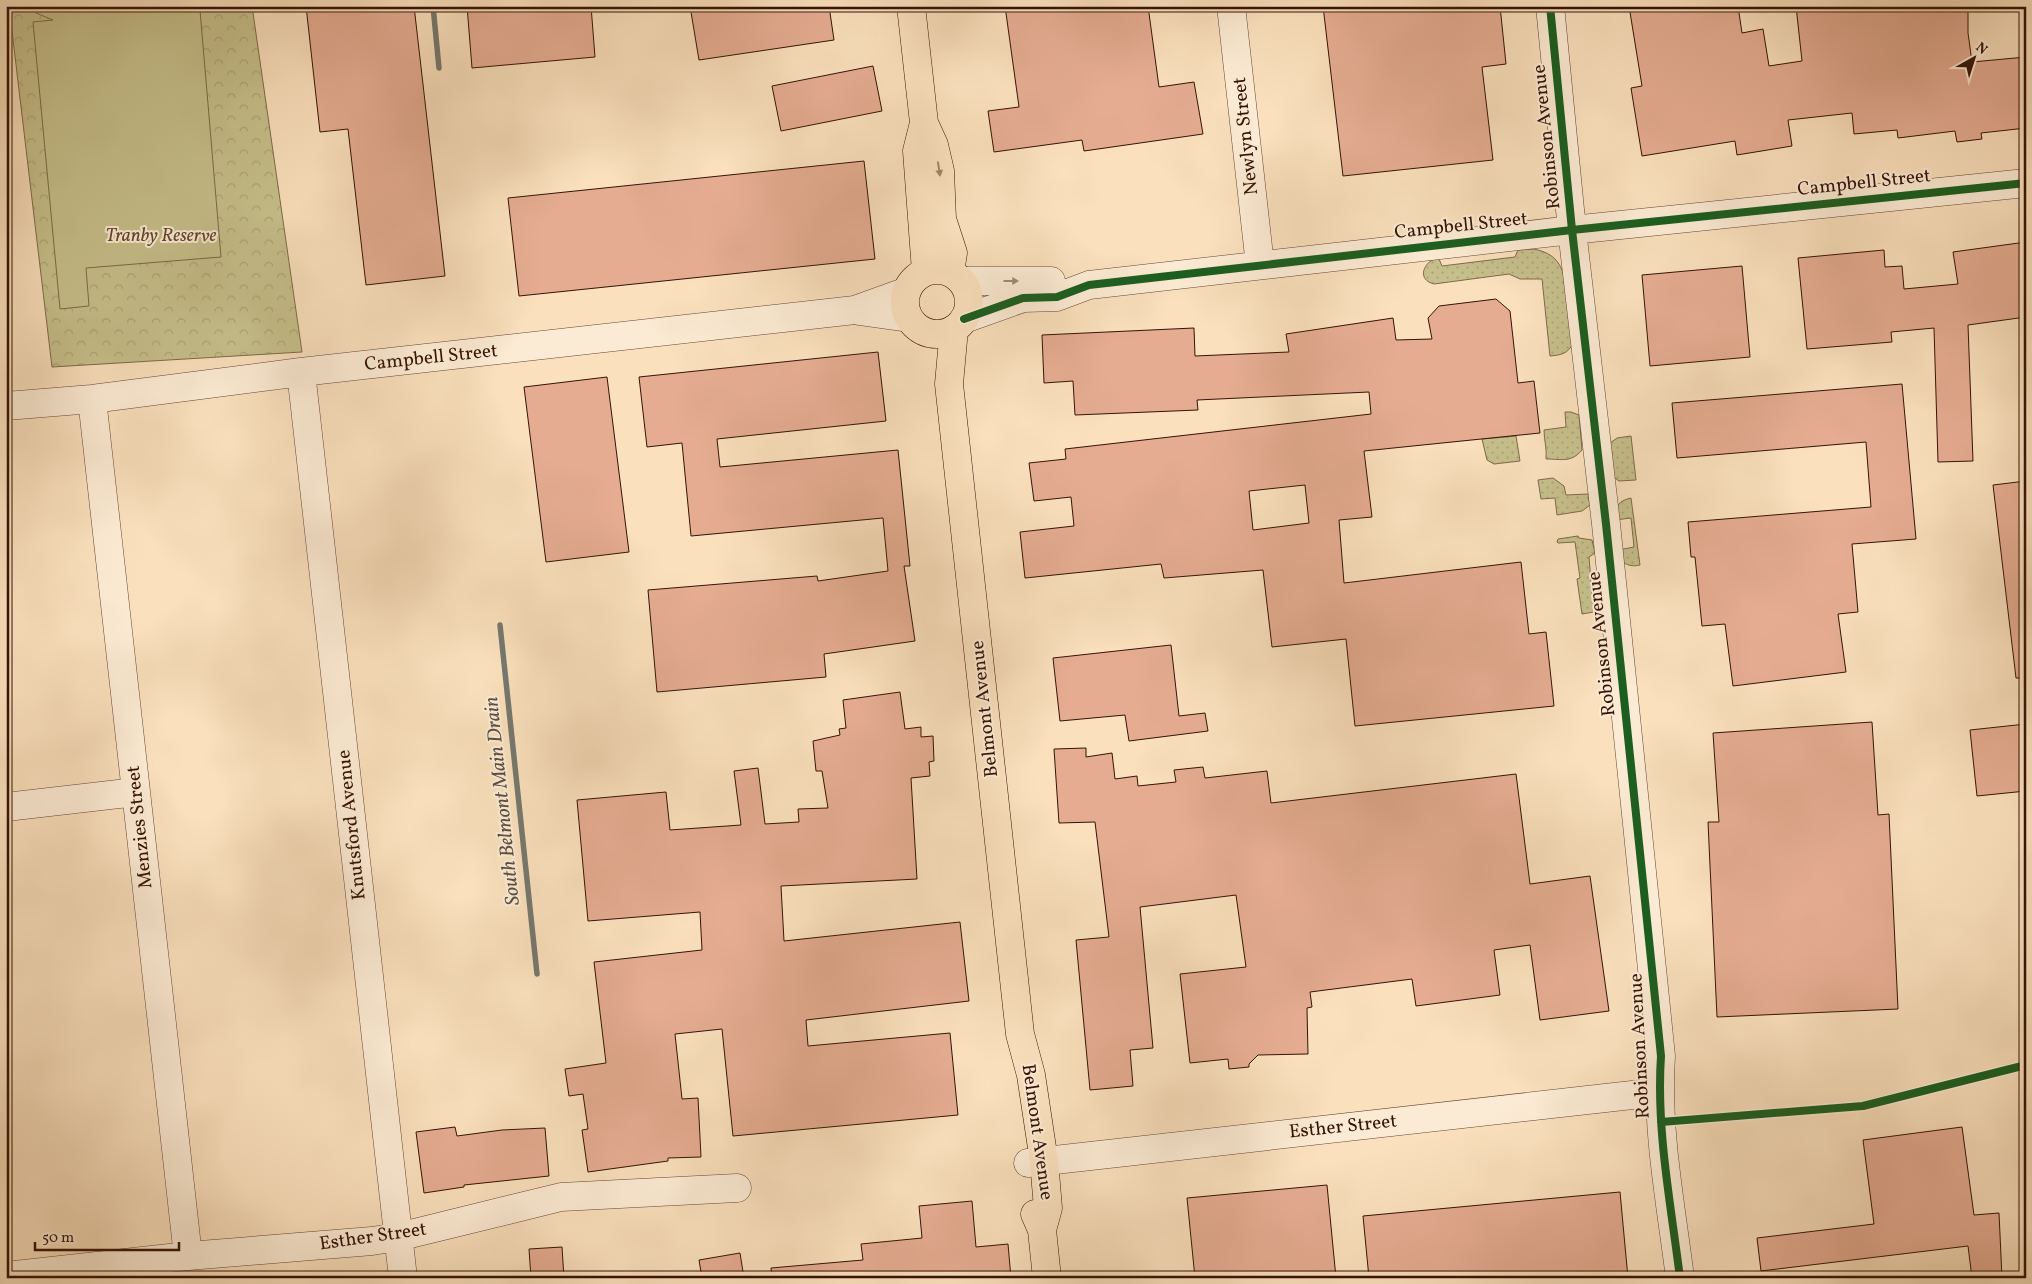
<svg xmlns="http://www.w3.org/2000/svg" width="2032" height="1284" viewBox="0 0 2032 1284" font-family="Vollkorn,serif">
<defs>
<pattern id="grass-dots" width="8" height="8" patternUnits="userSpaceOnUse" patternTransform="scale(1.25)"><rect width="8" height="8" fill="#c6c08c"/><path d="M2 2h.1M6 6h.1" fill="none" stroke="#aba477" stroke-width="1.8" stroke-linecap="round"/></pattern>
<pattern id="park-crowns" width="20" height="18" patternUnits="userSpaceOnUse" patternTransform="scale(1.25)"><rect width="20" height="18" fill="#c6c08c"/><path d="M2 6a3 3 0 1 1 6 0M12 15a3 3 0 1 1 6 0" fill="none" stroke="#aba477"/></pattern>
</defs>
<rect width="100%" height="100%" fill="#fae0bd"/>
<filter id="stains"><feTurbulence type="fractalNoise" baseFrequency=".004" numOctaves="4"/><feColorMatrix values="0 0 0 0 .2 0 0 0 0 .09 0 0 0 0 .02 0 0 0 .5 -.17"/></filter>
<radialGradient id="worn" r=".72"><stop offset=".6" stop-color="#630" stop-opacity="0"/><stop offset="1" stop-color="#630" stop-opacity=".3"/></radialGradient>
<path fill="url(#grass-dots)" stroke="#7e6a48" d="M 1533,249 C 1564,254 1565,276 1568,303 C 1570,316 1571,329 1573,343 C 1568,354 1561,355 1550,356 L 1542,279 L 1520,279 L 1509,274 L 1434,284 C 1418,280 1422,265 1434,259 L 1439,259 L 1442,266 L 1515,257 L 1518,250 Z
M 1565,412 L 1571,412 L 1579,415 L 1582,450 C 1571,463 1562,459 1546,459 C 1547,448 1544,440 1544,430 L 1566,427 Z
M 1516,436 L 1520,461 L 1494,464 L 1487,460 L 1482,439 Z
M 1631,436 L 1636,480 L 1619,481 L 1612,476 L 1610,443 L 1617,438 Z
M 1553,478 L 1564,486 L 1566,495 L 1588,494 L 1590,505 L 1582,511 L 1557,515 L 1555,498 L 1541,499 L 1538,480 Z
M 1631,498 L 1640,565 C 1632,567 1627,565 1621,561 L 1618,550 L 1634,547 L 1631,518 L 1615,520 C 1615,506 1618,501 1631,498 Z
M 1578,536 L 1579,538 L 1592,540 L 1595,553 L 1589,557 L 1592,594 L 1598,596 L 1600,603 L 1594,612 L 1582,614 L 1577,579 L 1580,578 L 1575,542 L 1558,543 L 1557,542 L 1558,539 Z"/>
<path fill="url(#park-crowns)" stroke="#7e6a48" d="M 9,6 L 252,6 L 302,352 L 52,367 Z"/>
<path fill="#c6c08c" stroke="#7e6a48" d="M 31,6 L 201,6 L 200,10 L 221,257 L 86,268 L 89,306 L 60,309 L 33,22 L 53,20 L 36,13 Z"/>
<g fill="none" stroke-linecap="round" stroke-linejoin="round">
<path stroke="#75786f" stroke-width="5.5" d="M 433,6 L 439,68
M 500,625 L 537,974"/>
</g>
<path fill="#e5ac92" stroke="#351305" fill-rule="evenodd" d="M 306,6 L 414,6 L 445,276 L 366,285 L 348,129 L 320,132 Z
M 467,6 L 591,6 L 595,57 L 472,68 Z
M 690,6 L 829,6 L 834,40 L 699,60 Z
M 1005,6 L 1148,6 L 1159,87 L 1194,82 L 1203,134 L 1084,151 L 1082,140 L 994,152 L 988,111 L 1019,107 Z
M 1323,6 L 1500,6 L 1506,64 L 1482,67 L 1493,160 L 1343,176 Z
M 1629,6 L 1738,6 L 1742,33 L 1763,29 L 1769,66 L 1802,61 L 1796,6 L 1968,6 L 1968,33 L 1972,62 L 2026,57 L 2026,128 L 1981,133 L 1982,139 L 1957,142 L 1955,131 L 1898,138 L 1897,130 L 1854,134 L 1852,113 L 1788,120 L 1792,146 L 1737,155 L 1735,141 L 1642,156 L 1631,88 L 1642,86 Z
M 873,66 L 882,111 L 781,131 L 772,86 Z
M 864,161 L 875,259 L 519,296 L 508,198 Z
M 2026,242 L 2026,317 L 1968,325 L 1973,461 L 1938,462 L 1934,328 L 1891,332 L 1892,342 L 1807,349 L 1798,258 L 1884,250 L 1885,267 L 1902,266 L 1904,289 L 1958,284 L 1953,252 Z
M 1742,266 L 1750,357 L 1650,366 L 1642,275 Z
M 1496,299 L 1510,311 L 1518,383 L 1534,381 L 1540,433 L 1364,451 L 1372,517 L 1339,520 L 1344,583 L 1521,562 L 1529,634 L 1546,632 L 1554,706 L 1355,726 L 1346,639 L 1272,647 L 1263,570 L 1164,578 L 1161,564 L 1025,578 L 1020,532 L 1074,526 L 1071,497 L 1034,501 L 1029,463 L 1066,459 L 1065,449 L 1371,414 L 1369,392 L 1197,400 L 1198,410 L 1075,415 L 1073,381 L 1044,383 L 1042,335 L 1194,328 L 1195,356 L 1289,352 L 1286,334 L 1393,318 L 1396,340 L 1432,339 L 1428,318 L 1439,306 ZM 1305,485 L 1309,523 L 1253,530 L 1249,491 Z
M 878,352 L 886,421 L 717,439 L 720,467 L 898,450 L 910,566 L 904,566 L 915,641 L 824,654 L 826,677 L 657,692 L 648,590 L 817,576 L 818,581 L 888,571 L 883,518 L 691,536 L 682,443 L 647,447 L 639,377 Z
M 607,377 L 629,552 L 546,562 L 524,387 Z
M 1902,384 L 1916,539 L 1852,544 L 1858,612 L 1838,614 L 1846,672 L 1733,686 L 1725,624 L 1702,626 L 1695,557 L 1691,557 L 1688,522 L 1871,507 L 1866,442 L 1677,458 L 1672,403 Z
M 2026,481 L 2026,678 L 2016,678 L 1993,485 Z
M 1171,645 L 1179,716 L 1205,713 L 1208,731 L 1129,741 L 1125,715 L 1060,721 L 1053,658 Z
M 900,692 L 905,729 L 921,727 L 921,737 L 933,736 L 934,761 L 929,762 L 930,776 L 911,778 L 917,879 L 781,886 L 784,941 L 960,922 L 969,1001 L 806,1020 L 808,1046 L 950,1033 L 958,1115 L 733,1136 L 722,1029 L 675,1034 L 682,1099 L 698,1098 L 701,1157 L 668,1158 L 668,1161 L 588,1172 L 582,1130 L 588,1129 L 583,1094 L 569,1096 L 565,1069 L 606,1063 L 594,962 L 702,950 L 700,912 L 588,921 L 577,800 L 666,792 L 670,830 L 741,825 L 734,771 L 758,768 L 765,824 L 799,822 L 798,809 L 828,808 L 822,771 L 816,771 L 813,741 L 840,735 L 839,729 L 846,728 L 843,700 Z
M 1872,722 L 1878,815 L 1889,814 L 1898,1009 L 1717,1017 L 1708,822 L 1719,822 L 1713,733 Z
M 2026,724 L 2026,791 L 1977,796 L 1970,730 Z
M 1086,748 L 1086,757 L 1112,753 L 1115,779 L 1137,776 L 1138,786 L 1176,782 L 1174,770 L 1203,767 L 1205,778 L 1267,771 L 1271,803 L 1516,774 L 1530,884 L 1590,876 L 1609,1011 L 1540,1020 L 1530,945 L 1494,950 L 1500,995 L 1416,1006 L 1412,979 L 1310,992 L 1312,1007 L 1307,1008 L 1308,1054 L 1258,1055 L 1249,1064 L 1249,1067 L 1229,1069 L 1228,1059 L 1190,1063 L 1180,974 L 1246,967 L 1236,895 L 1140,907 L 1153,1048 L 1130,1050 L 1133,1086 L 1090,1090 L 1076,940 L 1109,937 L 1095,822 L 1059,823 L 1054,749 Z
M 455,1127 L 457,1136 L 502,1130 L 545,1128 L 549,1176 L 464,1185 L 464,1187 L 424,1193 L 416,1132 Z
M 1962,1127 L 1974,1215 L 1999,1213 L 2002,1278 L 1972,1278 L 1968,1246 L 1761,1271 L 1757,1238 L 1874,1224 L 1863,1140 Z
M 1327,1185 L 1336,1278 L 1195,1278 L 1187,1198 Z
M 1620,1192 L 1628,1278 L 1369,1278 L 1363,1216 Z
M 972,1201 L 976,1247 L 1008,1244 L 1011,1278 L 925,1278 L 925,1275 L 893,1278 L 772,1278 L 771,1268 L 863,1260 L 861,1244 L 922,1238 L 919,1206 Z
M 562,1247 L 564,1278 L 531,1278 L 529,1249 Z
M 740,1253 L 744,1278 L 702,1278 L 699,1260 Z"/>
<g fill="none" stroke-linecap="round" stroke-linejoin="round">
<defs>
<path id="minor" d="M 1231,6 L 1260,265
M 1550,6 L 1572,230 L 1606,524 L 1661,1056 C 1656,1130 1671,1205 1680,1278
M 962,281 L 1051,281
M 859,311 L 909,318
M 964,319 L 1023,298 L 1057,297 L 1089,285 L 1572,230 L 2026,183
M 301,372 L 403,1278
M 92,399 L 188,1256
M 6,406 L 92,399 L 301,372 L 855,310 L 905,292
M 6,807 L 136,792
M 1028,1163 L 1659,1092
M 6,1276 L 188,1256 L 372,1241 L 398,1237 L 561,1197 L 737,1188"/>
<path id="major" d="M 911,6 L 924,123 L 934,145 L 940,171 L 942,219 L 953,253 L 950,272
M 924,123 L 917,151 L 926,271
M905 302a32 32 0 1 1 64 0a32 32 0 1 1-64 0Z
M 954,329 L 949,384 L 1020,1034 L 1031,1075 L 1044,1161 L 1048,1208 L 1042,1230
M 1035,1214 L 1042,1230 L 1047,1278"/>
</defs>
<use href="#minor" stroke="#664633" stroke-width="29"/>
<use href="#major" stroke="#351305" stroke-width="29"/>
<use href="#minor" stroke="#fcebd4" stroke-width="28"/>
<use href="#major" stroke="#fae0bd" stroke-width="28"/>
<defs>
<path id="cycleway" d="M 1550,6 L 1572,230 L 1606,524 L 1661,1056 C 1656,1130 1671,1205 1680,1278
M 964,319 L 1023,298 L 1057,297 L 1089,285 L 1572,230 L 2026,183
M 1661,1122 L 1863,1106 L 2026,1065"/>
</defs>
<use href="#cycleway" stroke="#fcebd4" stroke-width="11"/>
<use href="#cycleway" stroke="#1b5e20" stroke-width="8"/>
</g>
<defs><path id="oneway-solid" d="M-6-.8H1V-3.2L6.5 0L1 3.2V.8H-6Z" transform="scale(1.25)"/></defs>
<use fill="#a1846a" href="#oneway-solid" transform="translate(939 169) rotate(81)"/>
<use fill="#a28a77" href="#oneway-solid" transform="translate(1011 281)"/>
<g text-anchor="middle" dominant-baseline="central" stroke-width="4" stroke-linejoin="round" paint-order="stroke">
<g font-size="19" fill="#351305" stroke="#fcebd4">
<text transform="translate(1246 136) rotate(-96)">Newlyn Street</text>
<text transform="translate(1547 137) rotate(-96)">Robinson Avenue</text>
<text transform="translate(1864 183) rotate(-6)">Campbell Street</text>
<text transform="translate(1461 226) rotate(-6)">Campbell Street</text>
<text transform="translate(431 358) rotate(-6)">Campbell Street</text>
<text transform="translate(1602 644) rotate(-96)">Robinson Avenue</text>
<text transform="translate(985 709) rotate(-96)">Belmont Avenue</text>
<text transform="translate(352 825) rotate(-96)">Knutsford Avenue</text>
<text transform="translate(140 827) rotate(-96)">Menzies Street</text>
<text transform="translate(1640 1046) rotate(-93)">Robinson Avenue</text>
<text transform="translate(1343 1127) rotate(-6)">Esther Street</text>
<text transform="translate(1037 1132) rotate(82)">Belmont Avenue</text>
<text transform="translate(373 1237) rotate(-8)">Esther Street</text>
</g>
<g font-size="19" font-style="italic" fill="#60472e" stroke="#fcebd4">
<text x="161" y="236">Tranby Reserve</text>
</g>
<g font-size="20" font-style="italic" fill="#5a4e43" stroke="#fcebd4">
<text transform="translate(503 801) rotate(-96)">South Belmont Main Drain</text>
</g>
</g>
<rect width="2032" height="1284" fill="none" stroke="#fae0bd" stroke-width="25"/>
<rect x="8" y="8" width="2017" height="1269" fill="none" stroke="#351305" stroke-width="2.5"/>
<rect x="12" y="12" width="2007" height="1259" fill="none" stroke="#351305"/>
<g transform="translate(1974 58) rotate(39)" stroke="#fcebd4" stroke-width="4" paint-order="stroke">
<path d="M0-4L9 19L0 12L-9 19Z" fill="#351305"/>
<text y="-8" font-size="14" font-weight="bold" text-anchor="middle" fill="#351305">N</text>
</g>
<path d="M35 1242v8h144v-8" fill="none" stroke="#351305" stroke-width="2.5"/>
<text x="42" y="1242" font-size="15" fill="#351305" stroke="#fcebd4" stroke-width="4" paint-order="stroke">50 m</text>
<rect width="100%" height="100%" filter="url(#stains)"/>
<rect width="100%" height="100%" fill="url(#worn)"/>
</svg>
